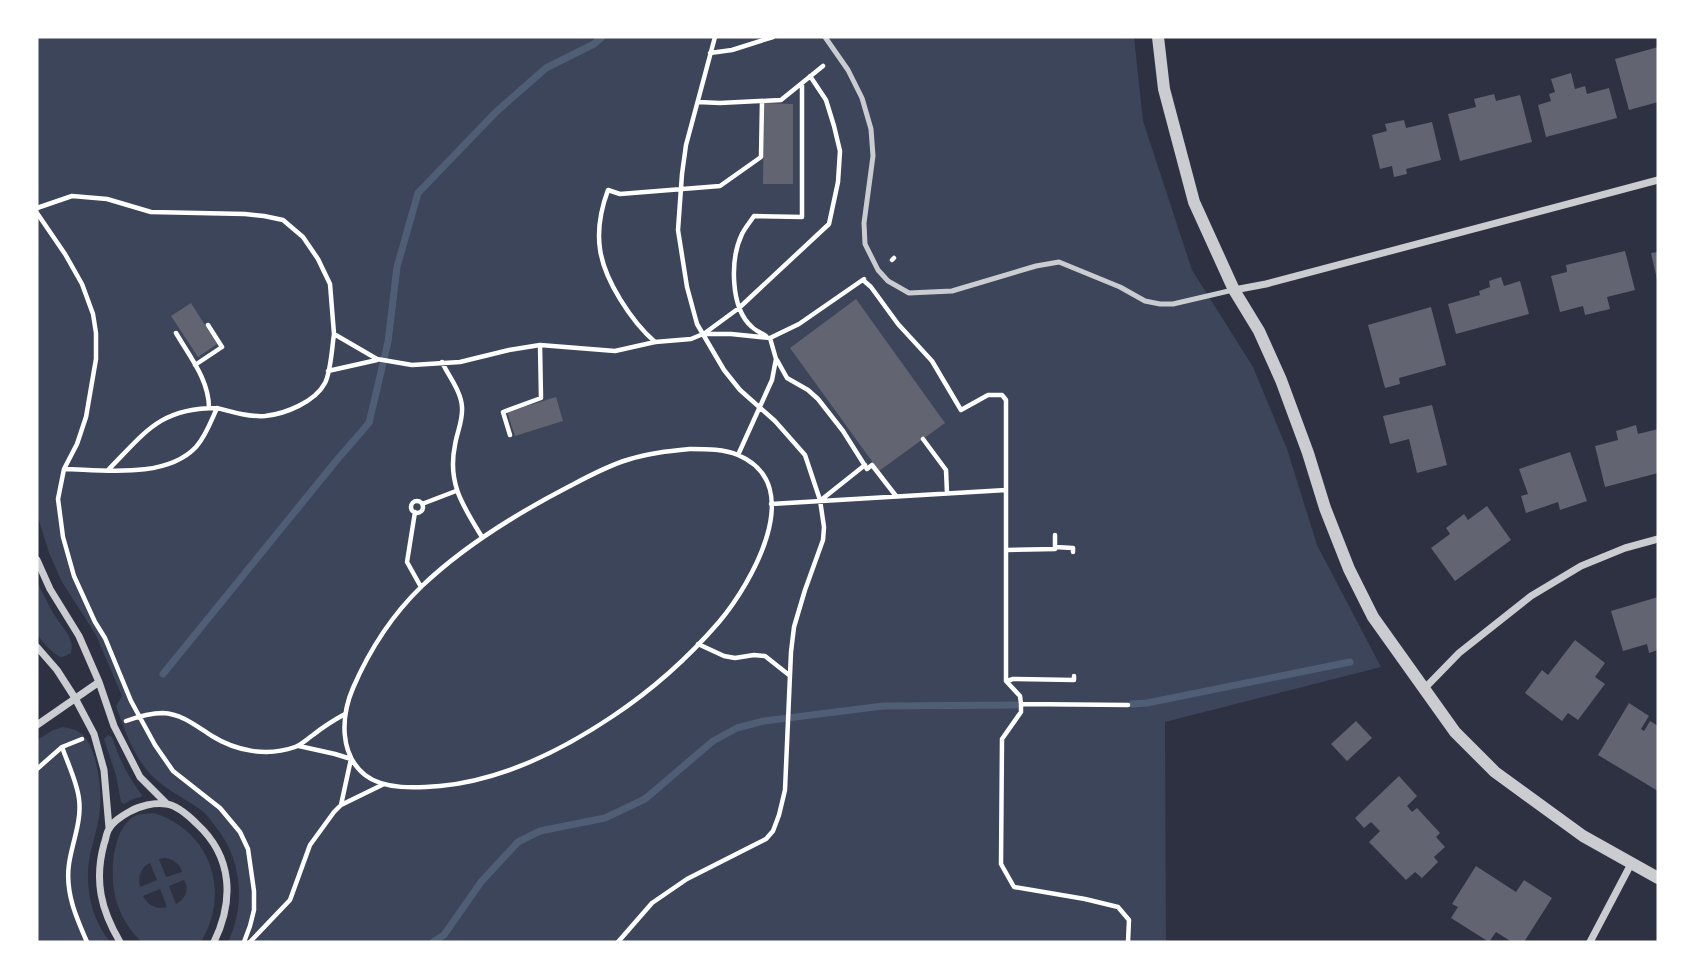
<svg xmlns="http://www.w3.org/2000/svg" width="1695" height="979" viewBox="0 0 1695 979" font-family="Roboto,sans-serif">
<rect width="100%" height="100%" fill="#2d3142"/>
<path fill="#3c4559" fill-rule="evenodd" d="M 37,37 L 1134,37 L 1143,121 L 1192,270 L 1253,367 L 1287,449 L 1317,545 L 1381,667 L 1165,722 L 1166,942 L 228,942 C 246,905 242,858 215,826 C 211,821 207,814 201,810 C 183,797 160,787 146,769 C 131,750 124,728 116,706 L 122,696 L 96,635 L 62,582 L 49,553 L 37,514 Z
M 37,582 L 53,613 L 69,636 L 72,646 L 71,653 C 68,654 65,657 61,657 C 55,656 39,639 37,633 C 35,627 37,591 37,582 Z
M 63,727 C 70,728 78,730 83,735 C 97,749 102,789 100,808 C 99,829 89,849 88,871 C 87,897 94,922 110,942 L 37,942 L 37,740 L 53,730 Z
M 108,735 L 112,737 C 119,758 128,777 142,795 L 141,797 L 133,799 L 124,804 L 121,802 L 116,775 L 104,739 Z
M 154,813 C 211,831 231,892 201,942 L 142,942 C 131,932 123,920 118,906 C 109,883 110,832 133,817 C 139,813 147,814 154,813 ZM 165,858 C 173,859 180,864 182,872 L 166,877 L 159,859 ZM 150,863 L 157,880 L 140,887 C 138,877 140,868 150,863 ZM 184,880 C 190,889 185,899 176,904 L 169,886 ZM 160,889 L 167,907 C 156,910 148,905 143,896 Z"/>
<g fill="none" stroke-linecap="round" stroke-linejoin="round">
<path stroke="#4f5d75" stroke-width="7" d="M 163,674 L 336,461 L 369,423 L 388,342 L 397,267 L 418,193 L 496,112 L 546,68 L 594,44 L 602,37
M 1132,704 L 1147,703 L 1350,662
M 433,942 L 444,935 L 481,882 L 518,842 L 540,831 L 605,818 L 645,799 L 713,741 L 737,728 L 764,721 L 883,706 L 1016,705"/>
</g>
<path fill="#626471" d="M 1658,47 L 1658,102 L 1629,110 L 1615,59 Z
M 1571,73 L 1575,89 L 1585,86 L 1587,94 L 1609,88 L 1617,118 L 1546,137 L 1538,105 L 1551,101 L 1549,94 L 1555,92 L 1551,79 Z
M 1494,94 L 1496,101 L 1520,95 L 1532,142 L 1460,161 L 1448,114 L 1476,107 L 1474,99 Z
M 764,103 L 793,104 L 793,184 L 763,184 Z
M 1404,120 L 1406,128 L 1432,122 L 1441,160 L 1406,169 L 1407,174 L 1394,177 L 1392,166 L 1380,169 L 1372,135 L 1387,131 L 1385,124 Z
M 1625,251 L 1635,290 L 1607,297 L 1610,309 L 1585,315 L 1583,306 L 1560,312 L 1551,276 L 1567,272 L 1566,265 Z
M 1658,252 L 1658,279 L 1657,279 L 1651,253 Z
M 1501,277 L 1504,286 L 1520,281 L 1529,314 L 1456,334 L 1448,304 L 1480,295 L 1479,291 L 1490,287 L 1489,281 Z
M 856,299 L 945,423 L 879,471 L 790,348 Z
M 191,303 L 217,344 L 198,357 L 171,316 Z
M 1431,307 L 1446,365 L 1399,378 L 1400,384 L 1385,388 L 1368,325 Z
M 556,397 L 563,421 L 515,436 L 507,412 Z
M 1432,405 L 1447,465 L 1417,473 L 1409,439 L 1390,444 L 1383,416 Z
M 1636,425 L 1638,434 L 1658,429 L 1658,473 L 1605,487 L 1595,446 L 1618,440 L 1616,431 Z
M 1570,452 L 1587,501 L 1560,510 L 1558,502 L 1526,513 L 1521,496 L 1528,494 L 1519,469 Z
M 1487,506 L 1511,540 L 1455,581 L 1431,548 L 1450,534 L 1446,528 L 1464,514 L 1468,520 Z
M 1658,597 L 1658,650 L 1649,653 L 1647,644 L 1623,651 L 1611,611 Z
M 1575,640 L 1605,663 L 1595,677 L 1605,684 L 1578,720 L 1568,713 L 1562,721 L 1525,693 L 1542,670 L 1548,675 Z
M 1629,703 L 1649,716 L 1641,729 L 1644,731 L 1650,721 L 1658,726 L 1658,791 L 1598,755 Z
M 1356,721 L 1372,738 L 1347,761 L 1331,744 Z
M 1399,776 L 1417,796 L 1407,806 L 1412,812 L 1417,808 L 1440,833 L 1436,837 L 1445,847 L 1434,857 L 1438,862 L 1422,878 L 1415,872 L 1406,880 L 1369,842 L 1380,831 L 1371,822 L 1364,828 L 1355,818 Z
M 1476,866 L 1516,892 L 1524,880 L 1552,898 L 1524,942 L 1512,942 L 1496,932 L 1489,942 L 1451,918 L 1458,907 L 1452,904 Z"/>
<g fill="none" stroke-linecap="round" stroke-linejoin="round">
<path stroke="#fff" stroke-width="4.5" d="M 710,53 L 732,50 L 773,37
M 698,102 L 720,103 L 781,100 L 823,66
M 37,208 L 72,196 L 107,199 L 151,212 L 245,214 L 264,216 L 283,220 L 303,237 L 318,259 L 330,284 L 334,334
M 37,213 L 65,254 L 82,284 L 93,314 L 96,333 L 96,359 L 86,417 L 77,444 L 64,469 L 58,499 L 63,537 L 74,576 L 95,622 L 105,638 L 131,701 L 155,745 L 173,771 L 220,808 L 240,832 L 248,849 L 254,891 L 254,910 L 250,926 L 244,942
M 892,260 L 894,258
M 863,280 L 871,287 L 898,324 L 932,361 L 961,410 L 988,395 L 1002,395 L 1006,400 L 1006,490
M 176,333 C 190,357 209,380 209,408
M 705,333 L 739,308 L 829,224 L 838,182 L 840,151 L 834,126 L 826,100 L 810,76
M 766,336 C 762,333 756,331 752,327 C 730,308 730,259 742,234 C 745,228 750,222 754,216 L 802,217 L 802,83
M 655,342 C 632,322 604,280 600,249 C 597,229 601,209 608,190 L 620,194 L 720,186 L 761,157 L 762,101
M 777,360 L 787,378 L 808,390 L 818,399 L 843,431 L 867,469 L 872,465 L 896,496
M 442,362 C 449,377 461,391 462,407 C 463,421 457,432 455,445 C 447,483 463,506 482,537
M 195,365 L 222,347 L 208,325
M 328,371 L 377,360
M 510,435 L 503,412 L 541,398 L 540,345
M 923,439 L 946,470 L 947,493
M 691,449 C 707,449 724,449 738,455 C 809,485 751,584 719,622 C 688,658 652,690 613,716 C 561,751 503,780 440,786 C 417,788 384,790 365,775 C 339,754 341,716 353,688 C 369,651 393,614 422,586 C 465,545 516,514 568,487 C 587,477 607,466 627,460 C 648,453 670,451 691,449 Z
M 738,455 L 772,380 L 776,359 L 770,338 L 799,324 L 864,279
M 64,469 C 104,470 166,479 196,447 C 206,436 211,421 217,408 C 232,412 249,417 265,416 C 285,414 315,402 325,383 C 331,371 332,347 334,334 L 377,359 L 412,365 L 460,362 L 509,350 L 540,345 L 615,351 L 655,342 L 691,339 L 703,334 L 731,334 L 770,338
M 108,470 C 145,433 159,408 217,408
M 821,500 L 865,465
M411 507a6 6 0 1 1 12 0a6 6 0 1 1-12 0Z
M 422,504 L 456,491
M 771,504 L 1006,490 L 1006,681 L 1020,696 L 1021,704 L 1128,705
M 415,512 L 407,562 L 421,587
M 1055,547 L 1073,548 L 1073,552
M 1006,550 L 1055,549 L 1055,535
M 698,644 L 724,656 L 735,658 L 754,655 L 765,656 L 789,675
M 1007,681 L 1013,679 L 1074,680 L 1074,676
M 1021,704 L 1021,712 L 1002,739 L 1001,864 L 1014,887 L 1085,899 L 1118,907 L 1129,920 L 1128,942
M 126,721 C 137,717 150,713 163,713 C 182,714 196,726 212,736 C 236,751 267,757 295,747 C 301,745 307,739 313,735 C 323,727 334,720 345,714
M 299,746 L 335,754 L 351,759 L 341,805
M 62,747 C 68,764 77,782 79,799 C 82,821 72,843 69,864 C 65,892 76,917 87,942
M 37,769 L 62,747 L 82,739
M 250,942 L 290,900 L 310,845 L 334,812 L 341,805 L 384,784
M 618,942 L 652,903 L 687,879 L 766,839 L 773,831 L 779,815 L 785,790 L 791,652 L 794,627 L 805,590 L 823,540 L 824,527 L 820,500 L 805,455 L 775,421 L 740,390 L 724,370 L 697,324 L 687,287 L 678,230 L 682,174 L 686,145 L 715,37"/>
<path stroke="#caccd0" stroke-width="5" d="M 825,37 L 848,70 L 862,98 L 871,129 L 873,156 L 864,223 L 865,244 L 878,270 L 888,281 L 909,293 L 952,291 L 1036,266 L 1059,262 L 1120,287 L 1145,301 L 1160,304 L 1173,304 L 1233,290"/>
<path stroke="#caccd0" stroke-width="7" d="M 1234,290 L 1266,284 L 1658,180
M 37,560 L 50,589 L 79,636 L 99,682 L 114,726 L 140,777 L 167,804
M 37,647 L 57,670 L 75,698 L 94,734 L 104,770 L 109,828
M 1424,689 L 1459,653 L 1531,596 L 1581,566 L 1625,548 L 1658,539
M 37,725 L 99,682
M 120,942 C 101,910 94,881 104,844 C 106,840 106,833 109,829 C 113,821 122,816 129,812 C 139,806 155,802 166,804 C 177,805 189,816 197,824 C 233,857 234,901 214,942
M 1590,942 L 1631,864"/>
<path stroke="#caccd0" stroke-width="12" d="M 1158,37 L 1164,89 L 1194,202 L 1234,290 L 1259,331 L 1281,380 L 1308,453 L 1325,508 L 1349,569 L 1373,617 L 1455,732 L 1495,772 L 1583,836 L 1658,878"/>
</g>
<rect width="1695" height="979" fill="none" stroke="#ffffff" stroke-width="77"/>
</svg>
